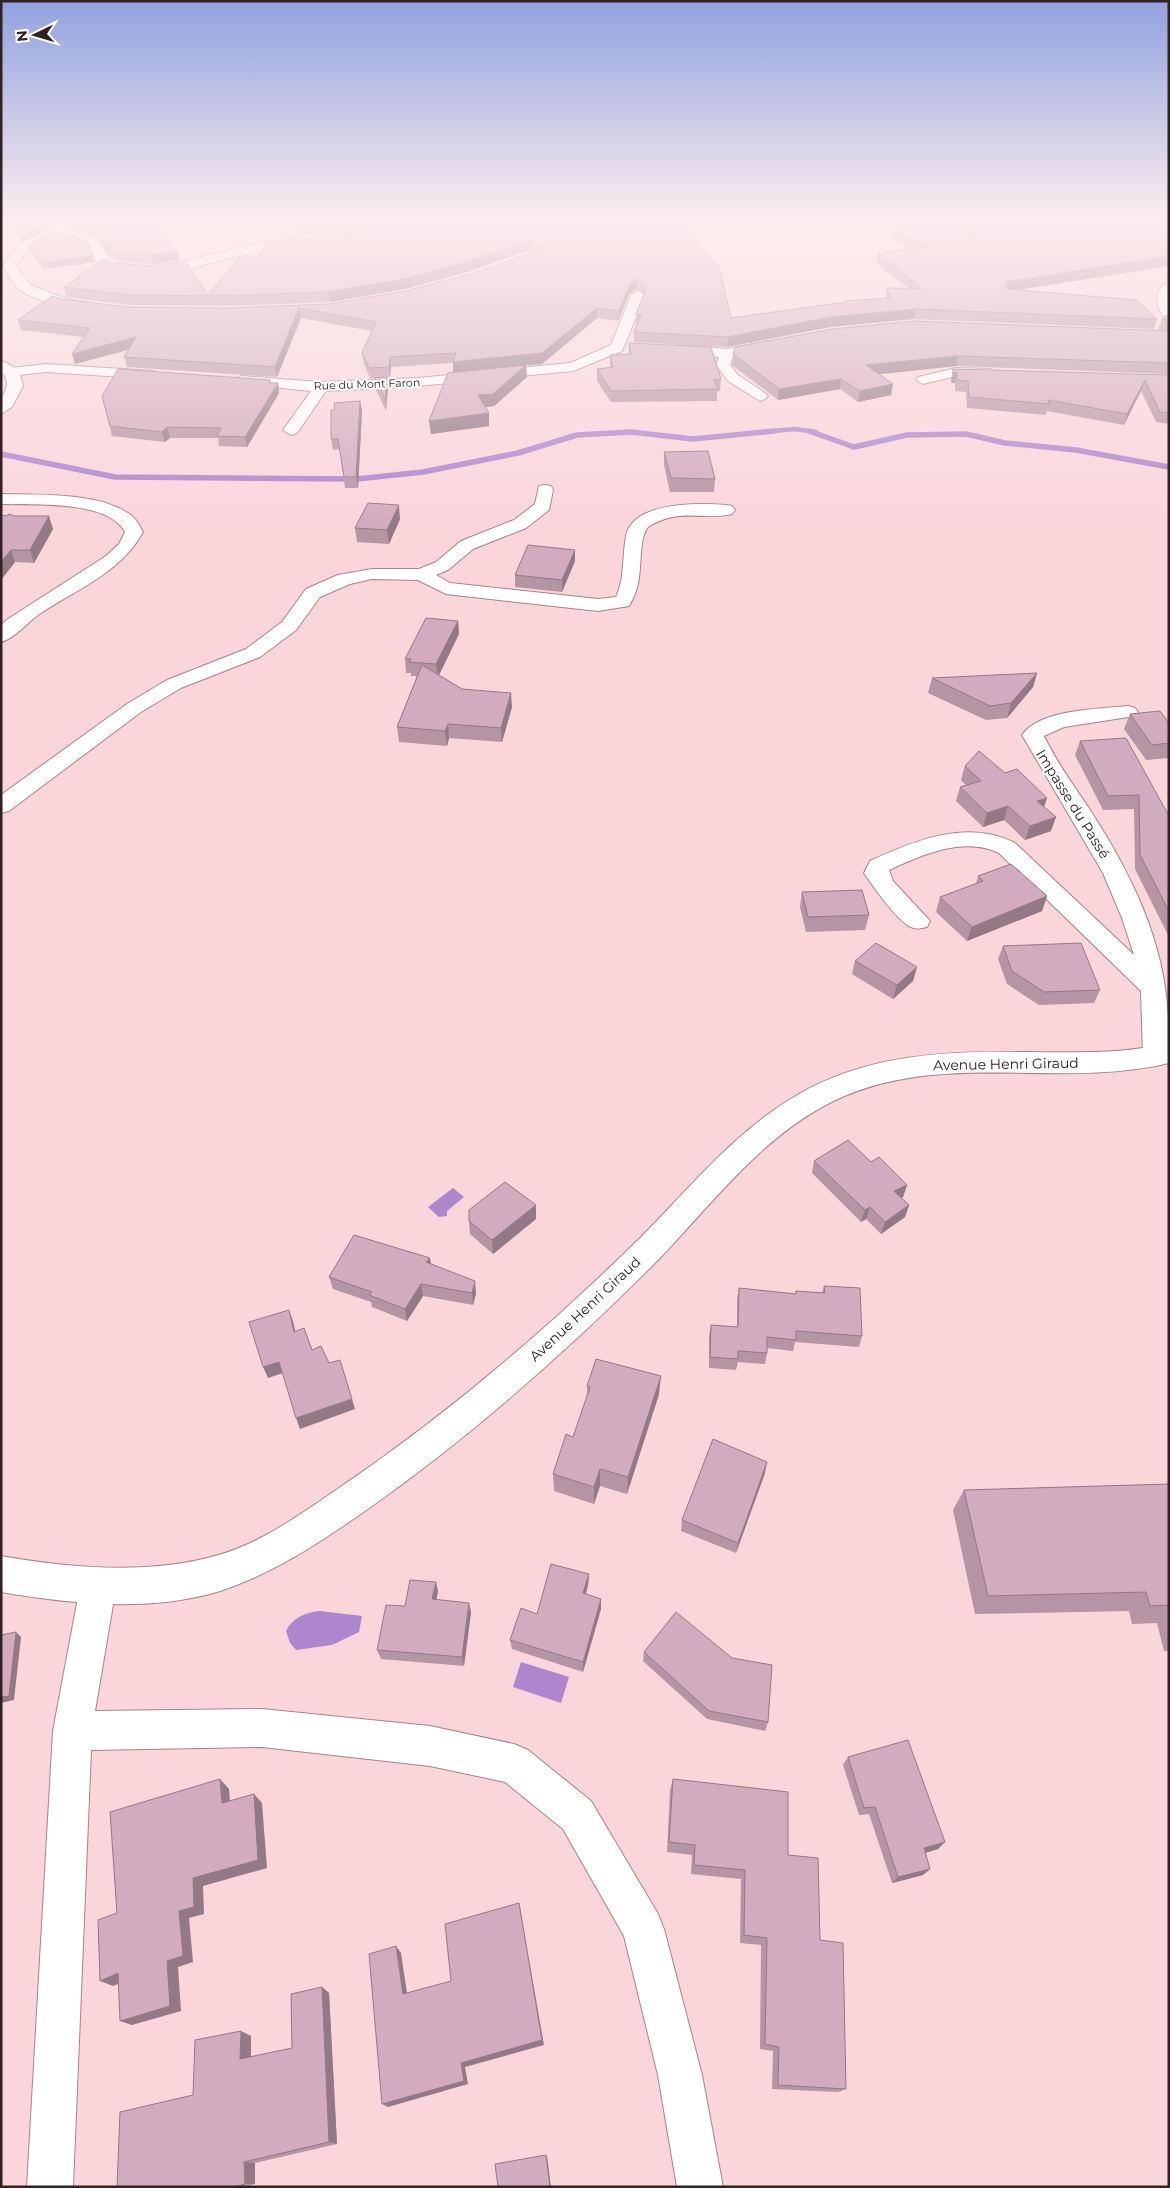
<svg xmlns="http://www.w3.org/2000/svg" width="1170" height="2188" viewBox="0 0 1170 2188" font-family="Montserrat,sans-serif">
<rect width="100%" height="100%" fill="#fad6db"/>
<path fill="#ad86ce" d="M 453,1188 L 464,1197 L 447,1211 L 447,1216 L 439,1217 L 428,1207 Z
M 320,1611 L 362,1616 L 359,1632 L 332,1645 L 296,1650 L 290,1643 L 286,1631 C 292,1618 306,1612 320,1611 Z
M 521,1662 L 569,1677 L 561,1703 L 513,1687 Z"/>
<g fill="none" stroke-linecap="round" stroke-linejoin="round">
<path stroke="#ad86ce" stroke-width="4.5" d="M 626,432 L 633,432
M 762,432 L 795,429 L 816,432"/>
<path stroke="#ad86ce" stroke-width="5.5" d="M 809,431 L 854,447 L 907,435 L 966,434 L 1005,443 L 1076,450 L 1169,467
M 1,454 L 115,477 L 357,479 L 423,472 L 518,453 L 577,435 L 631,432 L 693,439 L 774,431"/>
<defs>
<path id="street" d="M 69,219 L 84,219 L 65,230 C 76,232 93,234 100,243 C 109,253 107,261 125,264 C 161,272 198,257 233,249 C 256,244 278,241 301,237 L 307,241 L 301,245 L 234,257 L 189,269 L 153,274 L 116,271 L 96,261 L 90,246 L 77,240 L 55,236 L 27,250 L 16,266 L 30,285 L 67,299 L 92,303 L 94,306 C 85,317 31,298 21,291 C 14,286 8,273 3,266 L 19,244 Z
M 1078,219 L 1099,222 L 1097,219 L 1112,219 L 1115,222 L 1103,230 L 1082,226 Z
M 1169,282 L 1169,319 C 1154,315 1153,286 1169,282 Z
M 638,291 L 645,295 L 622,351 L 573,371 L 418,386 L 326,391 L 297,433 L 291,435 L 283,430 L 311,391 L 241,384 L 234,380 L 241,376 L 321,382 L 418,378 L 570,363 L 611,345 L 631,295 Z
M 769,341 L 776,345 L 774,348 L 733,356 L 730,365 L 738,375 L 765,393 L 768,396 L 765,399 L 760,401 L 728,381 L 716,365 L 719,357 L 676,353 L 669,349 L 676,345 L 727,349 Z
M 46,364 L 153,371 L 160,375 L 153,379 L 46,372 L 10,376 L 3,372 L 10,368 Z
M 956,368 L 990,369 L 997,373 L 990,377 L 956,376 L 923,384 L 916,380 L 918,377 Z
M 545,485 L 551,486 L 553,490 L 549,510 L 526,528 L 473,549 L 448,570 L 436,575 L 450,583 L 598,599 L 616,597 C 625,578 622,557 626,536 C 633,501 699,503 726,505 L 732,506 L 735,510 L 732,514 C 702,521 680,507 648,527 C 635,545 647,579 629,606 L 598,611 L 446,594 L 418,580 L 372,579 L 350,584 L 320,597 L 296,630 L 260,657 L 181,688 L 141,712 L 9,811 L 1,813 L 1,795 L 127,704 L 167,680 L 246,649 L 282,622 L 306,589 L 338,575 L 372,569 L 419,569 L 436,562 L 461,541 L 514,520 L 535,504 L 539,486 Z
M 1128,706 L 1135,708 L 1138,712 L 1135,716 L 1064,727 L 1044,736 C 1057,763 1074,786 1090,810 C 1131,873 1165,942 1168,1018 C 1169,1032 1170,1051 1165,1063 L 1156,1066 L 1147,1063 L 1143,1056 L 1141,991 L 999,853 C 963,836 922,855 889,870 L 893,881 L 930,921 L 927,927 C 921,928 917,930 911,927 C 897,921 873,886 864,873 L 870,861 C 916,840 967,819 1015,843 L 1134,955 L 1122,918 L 1103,873 L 1022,735 C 1040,709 1099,709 1128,706 Z
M 98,1569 L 111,1574 L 116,1587 L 95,1711 L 262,1709 L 430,1726 L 514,1744 L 528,1750 L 591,1801 L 658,1914 L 664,1929 L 702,2075 L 723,2187 L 677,2187 L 658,2075 L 624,1936 L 563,1829 L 505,1782 L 430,1766 L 262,1747 L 91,1750 L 73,2187 L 27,2187 L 53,1731 L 80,1587 L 85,1574 Z"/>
<path id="secondary" d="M 1,361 C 13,364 22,374 23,386 L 12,407 L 1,414 C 1,410 0,405 1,401 C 4,390 13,383 1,372 Z
M 1,494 C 39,495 102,492 132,516 C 137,520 140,527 143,532 C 120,574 76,589 38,615 C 27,623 15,638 1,642 L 1,625 L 8,619 L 106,556 L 119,544 L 125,532 C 108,500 34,505 1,504 Z
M 1169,1043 L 1169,1063 C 1052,1091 934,1046 822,1107 C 755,1144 707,1210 654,1264 C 564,1354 469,1438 365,1511 C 319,1543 271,1575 217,1592 C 148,1612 71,1604 1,1592 L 1,1556 C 71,1568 146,1575 215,1556 C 260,1544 301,1514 339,1488 C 445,1416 543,1333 635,1243 C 687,1192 734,1131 799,1094 C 867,1055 945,1051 1021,1052 C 1071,1052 1120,1055 1169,1043 Z"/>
</defs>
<use href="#street" stroke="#ab8288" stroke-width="2"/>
<use href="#secondary" stroke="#ab8288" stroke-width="2"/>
<use href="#street" fill="#fff" fill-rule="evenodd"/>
<use href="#secondary" fill="#fff" fill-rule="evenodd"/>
</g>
<path fill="#b594a3" d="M 5,219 L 60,219 L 61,221 L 22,241 Z
M 71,219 L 177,251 L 179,260 L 153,264 L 124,262 L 107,255 L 100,239 L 86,232 L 70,229 L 68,221 Z
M 291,219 L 694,219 L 694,224 L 686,225 L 731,318 L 844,303 L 845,301 L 886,299 L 887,288 L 908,288 L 876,263 L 878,253 L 911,249 L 892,239 L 894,229 L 908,227 L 892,219 L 998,219 L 997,221 L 967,231 L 970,233 L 1013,219 L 1096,219 L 1095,220 L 1088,219 L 1105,222 L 1169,219 L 1169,266 L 1018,290 L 1157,319 L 1154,329 L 913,319 L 830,327 L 727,347 L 634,342 L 634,332 L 637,324 L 636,324 L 636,314 L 644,294 L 637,289 L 629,294 L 618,321 L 597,318 L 542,364 L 526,365 L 527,377 L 494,406 L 485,407 L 489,426 L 431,434 L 429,421 L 453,372 L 453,363 L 391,367 L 390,377 L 387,377 L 388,389 L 386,411 L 376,390 L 375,378 L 370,378 L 364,364 L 362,353 L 372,331 L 301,318 L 277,377 L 127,367 L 124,357 L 128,350 L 75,364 L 84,337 L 21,330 L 18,320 L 61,299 L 127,307 L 228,308 L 329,304 L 406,291 L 481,271 L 535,251 L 532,249 L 470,271 L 405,289 L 330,302 L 230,306 L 129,305 L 66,297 L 64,287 L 113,263 L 208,295 L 258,257 L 402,226 L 404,225 L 403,224 L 301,235 Z
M 28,245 L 95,262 L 49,268 L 43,268 L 30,251 Z
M 1169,314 L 1169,331 L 1158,330 L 1162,319 Z
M 1169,331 L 1169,374 L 956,366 L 879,374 L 891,395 L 858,402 L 840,389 L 778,400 L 732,365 L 733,354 Z
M 629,343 L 721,379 L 720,391 L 717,391 L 717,401 L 611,402 L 597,381 L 597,369 L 610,368 L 610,355 L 629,354 Z
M 953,369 L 1169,375 L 1169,424 L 1156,422 L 1141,391 L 1124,425 L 1047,411 L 1046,415 L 967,408 L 966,392 L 955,391 L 955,383 L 951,383 L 951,379 Z
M 270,380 L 271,383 L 278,383 L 279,393 L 247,447 L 219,446 L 218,438 L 170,438 L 165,442 L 112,436 L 102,396 Z
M 360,401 L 362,411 L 358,488 L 345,488 L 340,449 L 333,450 L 331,439 L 335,410 Z
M 664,452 L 715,479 L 714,492 L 670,492 L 664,465 Z
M 5,516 L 14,516 L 53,529 L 34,563 L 15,562 L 1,580 Z
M 400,519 L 389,544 L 357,542 L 355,528 Z
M 575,550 L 575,561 L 562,592 L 515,587 L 515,575 Z
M 458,621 L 459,634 L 439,675 L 462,689 L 512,707 L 502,742 L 449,738 L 447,746 L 399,742 L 397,727 L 417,676 L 411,676 L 411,673 L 406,673 L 405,659 Z
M 1037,673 L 1033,687 L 1007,718 L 986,720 L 928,693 L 932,678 Z
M 1130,714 L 1169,723 L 1169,758 L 1146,760 L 1124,729 Z
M 1080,741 L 1169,816 L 1169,937 L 1135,869 L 1134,809 L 1103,810 L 1075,755 Z
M 965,766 L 1005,773 L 1047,798 L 1044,807 L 1051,831 L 1025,840 L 1004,820 L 983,827 L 956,801 L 960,787 L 966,785 L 961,780 Z
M 978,876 L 1047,896 L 1042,911 L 967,941 L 936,912 L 940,897 L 976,884 Z
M 802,892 L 869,915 L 865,930 L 806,932 L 800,907 Z
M 1003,946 L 1100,990 L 1094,1003 L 1039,1005 L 1007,984 L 998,959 Z
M 855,961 L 917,967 L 913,981 L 893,999 L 852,974 Z
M 814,1161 L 871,1162 L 907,1185 L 903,1197 L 901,1198 L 909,1205 L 905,1217 L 881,1234 L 866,1219 L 861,1222 L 812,1173 Z
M 536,1205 L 536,1219 L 493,1254 L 470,1234 L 469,1221 Z
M 431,1264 L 476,1293 L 473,1305 L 423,1296 L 407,1321 L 372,1307 L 371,1302 L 333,1289 L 329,1277 Z
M 824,1286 L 862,1336 L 859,1347 L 795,1342 L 793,1351 L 767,1348 L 767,1353 L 765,1364 L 738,1362 L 736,1370 L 709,1368 L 709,1336 L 711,1325 L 737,1327 L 737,1299 L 739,1288 L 795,1294 L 796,1291 L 822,1293 Z
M 587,1386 L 659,1394 L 627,1494 L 600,1486 L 594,1504 L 554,1491 L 553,1474 L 573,1437 L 587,1396 Z
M 765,1473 L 736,1553 L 681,1531 L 682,1520 Z
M 1169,1484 L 1169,1651 L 1164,1651 L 1157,1623 L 1132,1624 L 1129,1611 L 975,1614 L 953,1510 L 964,1490 Z
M 589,1574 L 588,1585 L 586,1594 L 601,1609 L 583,1672 L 512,1649 L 510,1640 L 537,1614 Z
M 438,1591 L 436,1600 L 471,1612 L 464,1666 L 381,1659 L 377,1650 L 405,1606 Z
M 644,1652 L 732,1658 L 768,1722 L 765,1731 L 707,1719 L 643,1661 Z
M 848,1757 L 938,1849 L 925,1853 L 930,1869 L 923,1875 L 892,1883 L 869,1814 L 859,1815 L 843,1765 Z
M 673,1779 L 788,1855 L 820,1940 L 846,2089 L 838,2092 L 772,2089 L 773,2051 L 760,2049 L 761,1945 L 740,1943 L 741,1879 L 691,1874 L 692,1855 L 667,1852 L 670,1790 Z
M 322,1987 L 329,1993 L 337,2144 L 255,2163 L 255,2184 L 245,2187 L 117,2187 L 193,2095 L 251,2036 L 251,2057 L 292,2048 Z"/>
<path fill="#937885" d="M 52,219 L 60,219 L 61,221 L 22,241 L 20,235 Z
M 365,219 L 402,219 L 403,224 L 301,235 L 299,226 Z
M 680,219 L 694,219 L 694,224 L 680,226 Z
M 977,219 L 998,219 L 997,221 L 963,232 L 962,228 L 965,223 Z
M 532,240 L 532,249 L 470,271 L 405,289 L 330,302 L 328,292 Z
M 177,251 L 179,260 L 153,264 L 151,255 Z
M 93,256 L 95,262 L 49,268 L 48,262 Z
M 1169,256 L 1169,266 L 1004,292 L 1006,282 Z
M 637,279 L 637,289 L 629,294 L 618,321 L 619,311 L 630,284 Z
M 299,308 L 301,318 L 277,377 L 275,367 Z
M 597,308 L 597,318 L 542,364 L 526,365 L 527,377 L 494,406 L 479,408 L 478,395 L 453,373 L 453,362 Z
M 915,309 L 913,319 L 830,327 L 727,347 L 728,337 L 831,317 Z
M 136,337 L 138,347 L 75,364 L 72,354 Z
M 958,356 L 956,366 L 864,376 L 866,365 Z
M 390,357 L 391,367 L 390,377 L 389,367 Z
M 957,372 L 955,383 L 951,383 L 953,373 Z
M 387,377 L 388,389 L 386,411 L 385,398 Z
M 841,379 L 840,389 L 778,400 L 779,389 Z
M 1145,380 L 1141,391 L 1124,425 L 1127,414 Z
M 278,383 L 279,393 L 247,447 L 245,437 Z
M 893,384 L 891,395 L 858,402 L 860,391 Z
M 360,401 L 362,411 L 358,488 L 356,477 Z
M 489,413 L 489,426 L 431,434 L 429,421 Z
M 167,427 L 170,438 L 165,442 L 162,432 Z
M 399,505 L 400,519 L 389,544 L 387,530 Z
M 49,516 L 53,529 L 34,563 L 30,550 Z
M 11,550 L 15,562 L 1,580 L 1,562 Z
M 575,550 L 575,561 L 562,592 L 562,580 Z
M 458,621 L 459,634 L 438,677 L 436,664 Z
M 1037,673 L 1033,687 L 1007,718 L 1011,703 Z
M 511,693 L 512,707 L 502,742 L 501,728 Z
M 448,724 L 449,738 L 447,746 L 445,731 Z
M 1047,798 L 1042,812 L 1037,801 Z
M 1008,806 L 1004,820 L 983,827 L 987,813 Z
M 1056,817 L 1051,831 L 1025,840 L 1030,826 Z
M 1047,896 L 1042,911 L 967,941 L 972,927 Z
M 917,967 L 913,981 L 893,999 L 897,985 Z
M 907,1185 L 903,1197 L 890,1203 L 894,1191 Z
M 536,1205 L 536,1219 L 493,1254 L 492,1240 Z
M 909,1205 L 905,1217 L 881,1234 L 885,1222 Z
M 870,1207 L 866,1219 L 861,1222 L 865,1210 Z
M 430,1258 L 432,1270 L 426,1262 Z
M 475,1281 L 476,1293 L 473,1305 L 472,1293 Z
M 421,1284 L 423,1296 L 407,1321 L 405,1309 Z
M 289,1310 L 293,1321 L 298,1343 L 294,1332 Z
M 279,1362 L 283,1373 L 268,1378 L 263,1367 Z
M 661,1376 L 659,1394 L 627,1494 L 628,1477 Z
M 352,1399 L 355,1409 L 300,1429 L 296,1418 Z
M 767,1462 L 765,1473 L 736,1553 L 738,1543 Z
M 600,1469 L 600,1486 L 594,1504 L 594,1487 Z
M 589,1574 L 588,1585 L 583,1603 L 583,1593 Z
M 436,1582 L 438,1591 L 435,1608 L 432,1599 Z
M 601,1599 L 601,1609 L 583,1672 L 583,1662 Z
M 469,1603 L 471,1612 L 464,1666 L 462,1657 Z
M 16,1632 L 21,1637 L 14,1700 L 1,1703 L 1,1697 Z
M 220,1779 L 229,1789 L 231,1812 L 222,1803 Z
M 254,1794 L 262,1803 L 267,1868 L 203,1886 L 204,1914 L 189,1918 L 193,1962 L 178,1967 L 181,2011 L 132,2025 L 120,2021 L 167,1961 L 179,1911 L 193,1878 Z
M 945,1842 L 938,1849 L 918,1855 L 924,1848 Z
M 930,1869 L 923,1875 L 892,1883 L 898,1877 Z
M 519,1903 L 544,2045 L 465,2067 L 468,2084 L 388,2107 L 382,2104 L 461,2063 Z
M 396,1946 L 401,1953 L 408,2000 L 403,1994 Z
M 118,1973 L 131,1979 L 113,1986 L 100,1981 Z
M 322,1987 L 329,1993 L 337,2144 L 329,2142 Z
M 241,2031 L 251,2036 L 251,2063 L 240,2059 Z
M 546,2155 L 547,2156 L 551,2187 L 550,2187 Z
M 244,2162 L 255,2163 L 255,2184 L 245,2184 Z"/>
<path fill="#d2acbe" stroke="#937885" d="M 8,219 L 52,219 L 20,235 Z
M 71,219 L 155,219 L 177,251 L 151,255 L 122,253 L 105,246 L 98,231 L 84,224 L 68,221 Z
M 295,219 L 365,219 L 299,226 Z
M 407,219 L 682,219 L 710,258 L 719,266 L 731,318 L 846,302 L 845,301 L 890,298 L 887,288 L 922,289 L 878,253 L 926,247 L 894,229 L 923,224 L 912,219 L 977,219 L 965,223 L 962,228 L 970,233 L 1014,219 L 1086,219 L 1105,222 L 1111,219 L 1169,219 L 1169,256 L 1006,282 L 1007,289 L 1136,300 L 1157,319 L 915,309 L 831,317 L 728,337 L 634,332 L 641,315 L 636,314 L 647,286 L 637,279 L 630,284 L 619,311 L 597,308 L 542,353 L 453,362 L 456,353 L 390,357 L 389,367 L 369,368 L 362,353 L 376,322 L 299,308 L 275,367 L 124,357 L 136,337 L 72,354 L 90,328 L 18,320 L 52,296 L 61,299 L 127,307 L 228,308 L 329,304 L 406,291 L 481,271 L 537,250 L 541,245 L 532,240 L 470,261 L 404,279 L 328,292 L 228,296 L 127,295 L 64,287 L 104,259 L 113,263 L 151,266 L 185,261 L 208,295 L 240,257 L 258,257 L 267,243 L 402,226 L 410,221 Z
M 54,232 L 75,236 L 87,242 L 93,256 L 48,262 L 41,262 L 28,245 Z
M 1169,314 L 1169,320 L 1162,319 Z
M 915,321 L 1169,331 L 1169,363 L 958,356 L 866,365 L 893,384 L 860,391 L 841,379 L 779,389 L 733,354 L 735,347 L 832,329 Z
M 629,343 L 711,347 L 721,379 L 714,380 L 718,389 L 611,391 L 597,369 L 613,367 L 610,355 L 631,354 Z
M 526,365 L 493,394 L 478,395 L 489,413 L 429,421 L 448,373 Z
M 118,369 L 270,380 L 269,383 L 278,383 L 245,437 L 217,436 L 221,428 L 167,427 L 162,432 L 110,426 L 102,396 Z
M 953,369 L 1169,375 L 1169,413 L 1160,412 L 1145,380 L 1127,414 L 1048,400 L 1049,404 L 969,397 L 968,381 L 957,380 L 957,372 L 953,373 Z
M 387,377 L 385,398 L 375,378 Z
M 360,401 L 356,477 L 344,477 L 338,439 L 331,439 L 331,410 L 335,410 L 334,403 Z
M 708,451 L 715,479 L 671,478 L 664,452 Z
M 368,503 L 399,505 L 387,530 L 355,528 Z
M 10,514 L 14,516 L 49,516 L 30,550 L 11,550 L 1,562 L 1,515 L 5,516 Z
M 528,545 L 575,550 L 562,580 L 515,575 Z
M 426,618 L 458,621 L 436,664 L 409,662 L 411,659 L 405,659 Z
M 422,665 L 462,689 L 511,693 L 501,728 L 448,724 L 445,731 L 397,727 Z
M 1037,673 L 1011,703 L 990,706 L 932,678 Z
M 1160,711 L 1169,723 L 1169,743 L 1152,745 L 1130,714 Z
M 1126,738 L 1169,816 L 1169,911 L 1140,855 L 1139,795 L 1108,796 L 1080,741 Z
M 979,751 L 1005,773 L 1017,769 L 1047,798 L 1037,801 L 1056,817 L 1030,826 L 1008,806 L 987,813 L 960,787 L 981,781 L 965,766 Z
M 1011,864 L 1047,896 L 972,927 L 940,897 L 983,881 L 978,876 Z
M 862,890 L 869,915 L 808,917 L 802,892 Z
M 876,943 L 917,967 L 897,985 L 855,961 Z
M 1081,943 L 1100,990 L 1044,992 L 1012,971 L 1003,946 Z
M 848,1140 L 871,1162 L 879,1157 L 907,1185 L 894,1191 L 909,1205 L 885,1222 L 870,1207 L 865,1210 L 814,1161 Z
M 505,1182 L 536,1205 L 492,1240 L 469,1221 L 469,1210 Z
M 354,1235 L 430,1258 L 426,1262 L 475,1281 L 472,1293 L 421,1284 L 405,1309 L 369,1295 L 372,1292 L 329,1277 Z
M 824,1286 L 860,1288 L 862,1336 L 796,1331 L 796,1340 L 767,1337 L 767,1353 L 738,1351 L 738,1359 L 710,1357 L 711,1325 L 738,1327 L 739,1288 L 796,1294 L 796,1291 L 825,1293 Z
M 289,1310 L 294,1332 L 304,1328 L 312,1350 L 321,1346 L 329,1363 L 340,1360 L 352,1399 L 296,1418 L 279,1362 L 263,1367 L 249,1322 Z
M 596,1359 L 661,1376 L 628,1477 L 600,1469 L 594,1487 L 553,1474 L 566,1434 L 573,1437 L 590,1387 L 587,1386 Z
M 713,1439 L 767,1462 L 738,1543 L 682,1520 Z
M 1169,1484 L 1169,1605 L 1150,1606 L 1146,1592 L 988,1596 L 964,1490 Z
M 551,1564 L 589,1574 L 583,1593 L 601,1599 L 583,1662 L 510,1640 L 521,1608 L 537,1614 Z
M 410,1580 L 436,1582 L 432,1599 L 469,1603 L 462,1657 L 377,1650 L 386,1605 L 405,1606 Z
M 676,1612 L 732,1658 L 772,1665 L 768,1722 L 709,1711 L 644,1652 Z
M 16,1632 L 9,1696 L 1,1697 L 1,1635 Z
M 908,1740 L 945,1842 L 924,1848 L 930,1869 L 898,1877 L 875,1807 L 864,1808 L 848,1757 Z
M 220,1779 L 222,1803 L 254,1794 L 258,1860 L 193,1878 L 194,1907 L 179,1911 L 183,1956 L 167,1961 L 170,2006 L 120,2021 L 118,1973 L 100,1981 L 98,1920 L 117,1913 L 110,1812 Z
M 673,1779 L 788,1792 L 788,1855 L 818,1858 L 820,1940 L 843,1943 L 846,2089 L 778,2085 L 779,2047 L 765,2044 L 767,1938 L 744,1935 L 745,1870 L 694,1865 L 695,1845 L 669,1842 Z
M 519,1903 L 542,2040 L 461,2063 L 464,2081 L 382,2104 L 369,1954 L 396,1946 L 403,1994 L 451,1981 L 445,1924 Z
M 322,1987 L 329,2142 L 244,2162 L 245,2184 L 234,2187 L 117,2187 L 120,2112 L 193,2095 L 195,2040 L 241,2031 L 240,2059 L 292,2048 L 291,1994 Z
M 546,2155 L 550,2187 L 498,2187 L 495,2164 Z"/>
<linearGradient id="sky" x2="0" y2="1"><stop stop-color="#90a2de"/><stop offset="0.42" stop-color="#fdedef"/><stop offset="1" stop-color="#fdedef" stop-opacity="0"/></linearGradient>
<rect width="1170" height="525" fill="url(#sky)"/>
<g text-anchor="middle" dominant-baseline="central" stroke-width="4" stroke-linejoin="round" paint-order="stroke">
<g font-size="11" fill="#312123" stroke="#fff">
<text transform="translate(367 384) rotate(-2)">Rue du Mont Faron</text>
</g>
<g font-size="14" fill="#312123" stroke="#fff">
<text transform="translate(1073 804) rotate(58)">Impasse du Passé</text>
<text transform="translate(1006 1064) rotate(-1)">Avenue Henri Giraud</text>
<text transform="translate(585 1309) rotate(-43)">Avenue Henri Giraud</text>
</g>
</g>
<rect width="1170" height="2188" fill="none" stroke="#312123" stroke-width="5"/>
<g transform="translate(35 35) rotate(265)" stroke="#ffffff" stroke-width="4" paint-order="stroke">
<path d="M0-4L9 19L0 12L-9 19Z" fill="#312123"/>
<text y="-8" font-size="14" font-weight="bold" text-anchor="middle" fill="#312123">N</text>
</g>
</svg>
